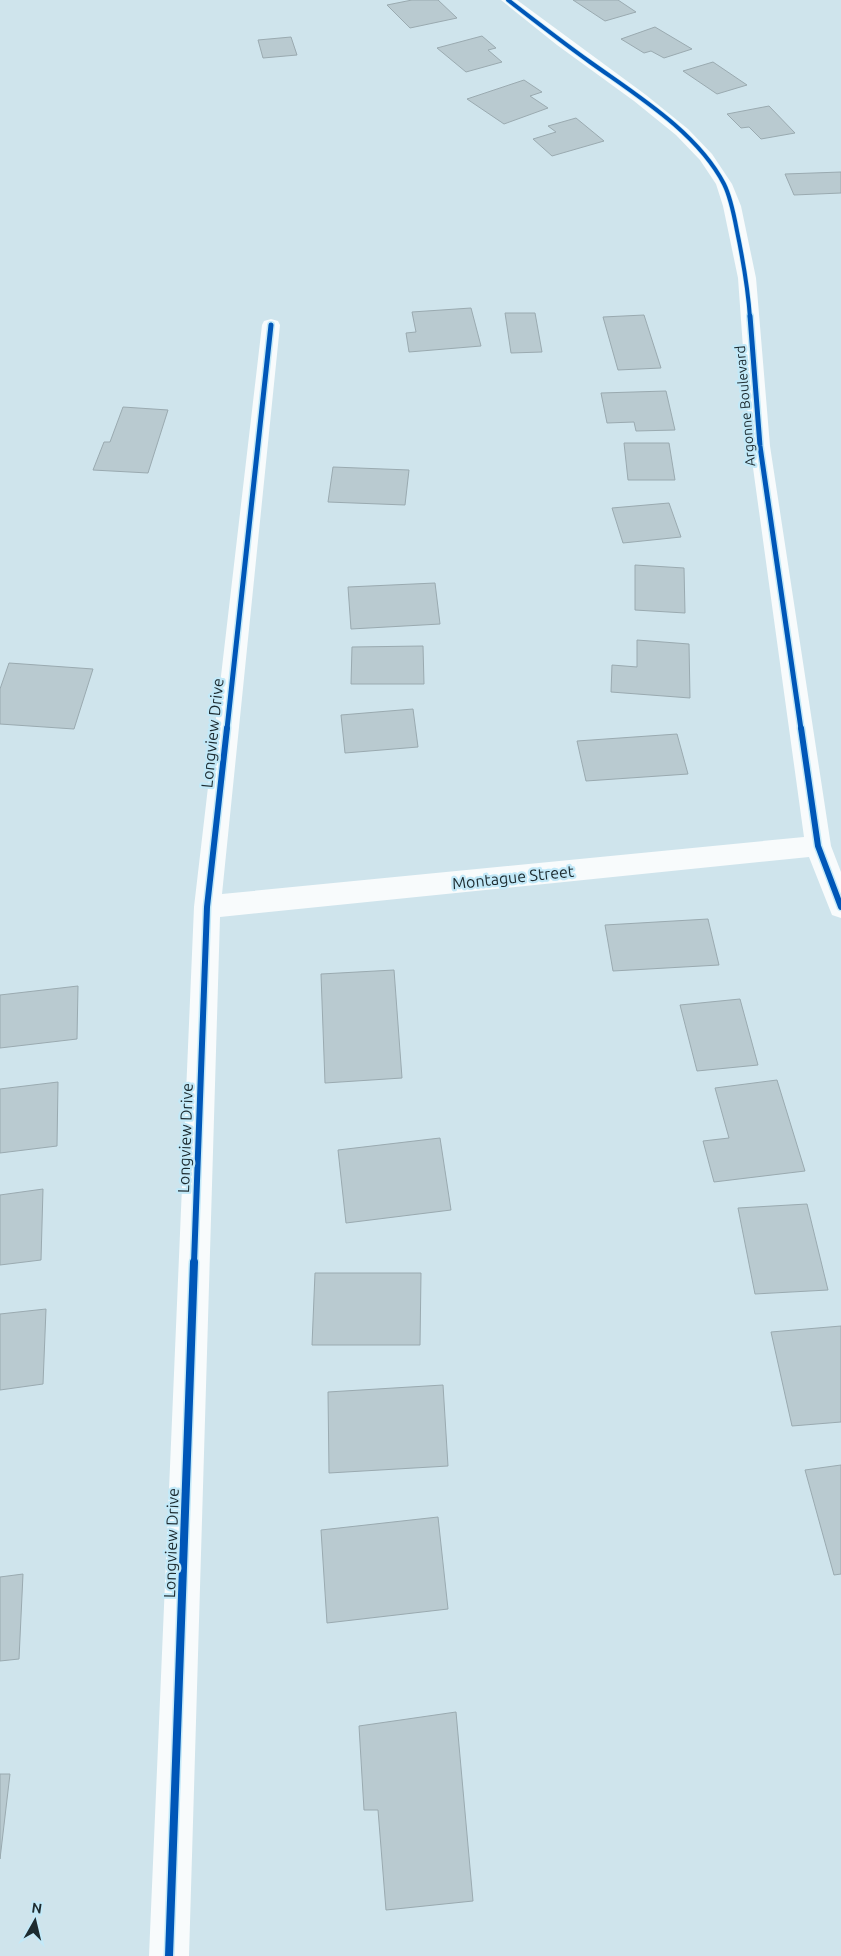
<svg xmlns="http://www.w3.org/2000/svg" width="841" height="1956" viewBox="0 0 841 1956" font-family="Ubuntu,sans-serif">
<rect width="100%" height="100%" fill="#cfe4ec"/>
<path fill="#b9cad0" stroke="#9aaab0" d="M 412,0 L 438,0 L 457,18 L 410,28 L 387,5 Z
M 573,0 L 618,0 L 636,12 L 605,21 Z
M 655,27 L 692,49 L 664,58 L 651,51 L 644,53 L 621,39 Z
M 482,36 L 496,48 L 488,50 L 502,62 L 466,72 L 437,48 Z
M 291,37 L 297,55 L 263,58 L 258,40 Z
M 713,62 L 747,85 L 717,94 L 683,71 Z
M 524,80 L 542,92 L 530,96 L 548,108 L 504,124 L 467,99 Z
M 769,106 L 795,133 L 761,139 L 749,127 L 741,128 L 727,114 Z
M 576,118 L 604,141 L 552,156 L 533,139 L 556,132 L 548,126 Z
M 841,172 L 841,193 L 794,195 L 785,174 Z
M 471,308 L 481,346 L 409,352 L 406,333 L 416,332 L 412,312 Z
M 505,313 L 535,313 L 542,352 L 511,353 Z
M 644,315 L 661,368 L 618,370 L 603,317 Z
M 666,391 L 675,430 L 636,431 L 634,422 L 607,423 L 601,393 Z
M 123,407 L 168,410 L 148,473 L 93,470 L 104,442 L 110,442 Z
M 624,443 L 669,443 L 675,480 L 628,480 Z
M 333,467 L 409,470 L 405,505 L 328,502 Z
M 669,503 L 681,537 L 623,543 L 612,508 Z
M 635,565 L 684,568 L 685,613 L 635,610 Z
M 435,583 L 440,624 L 351,629 L 348,587 Z
M 637,640 L 689,644 L 690,698 L 611,692 L 612,665 L 637,667 Z
M 423,646 L 424,684 L 351,684 L 352,647 Z
M 9,663 L 93,669 L 74,729 L 0,724 L 0,689 Z
M 413,709 L 418,747 L 345,753 L 341,715 Z
M 677,734 L 688,774 L 586,781 L 577,741 Z
M 708,919 L 719,965 L 613,971 L 605,925 Z
M 394,970 L 402,1078 L 325,1083 L 321,974 Z
M 78,986 L 77,1039 L 0,1048 L 0,995 Z
M 740,999 L 758,1065 L 697,1071 L 680,1005 Z
M 777,1080 L 805,1171 L 714,1182 L 703,1141 L 729,1138 L 715,1088 Z
M 58,1082 L 57,1146 L 0,1153 L 0,1089 Z
M 440,1138 L 451,1210 L 346,1223 L 338,1150 Z
M 43,1189 L 41,1260 L 0,1265 L 0,1195 Z
M 807,1204 L 828,1290 L 755,1294 L 738,1208 Z
M 315,1273 L 421,1273 L 420,1345 L 312,1345 Z
M 46,1309 L 43,1384 L 0,1390 L 0,1314 Z
M 841,1326 L 841,1422 L 792,1426 L 771,1332 Z
M 443,1385 L 448,1466 L 329,1473 L 328,1392 Z
M 841,1465 L 841,1574 L 834,1575 L 805,1470 Z
M 438,1517 L 448,1609 L 327,1623 L 321,1530 Z
M 23,1574 L 19,1659 L 0,1661 L 0,1577 Z
M 456,1712 L 473,1901 L 386,1910 L 378,1810 L 364,1810 L 359,1726 Z
M 0,1774 L 10,1774 L 0,1859 Z"/>
<g fill="none" stroke-linecap="round" stroke-linejoin="round">
<path fill="#f8fbfc" fill-rule="evenodd" d="M 501,0 L 517,0 L 646,95 L 688,129 L 712,154 L 732,184 L 741,206 L 756,278 L 770,446 L 831,846 L 841,872 L 841,918 L 832,915 L 809,857 L 220,917 L 189,1956 L 149,1956 L 194,907 L 262,325 L 264,321 L 271,319 L 278,321 L 280,325 L 222,894 L 804,837 L 750,446 L 738,278 L 723,206 L 716,184 L 700,160 L 676,135 L 634,101 L 557,45 Z"/>
<defs>
<path id="cycleway-far3" d="M 508,0 C 535,21 562,42 590,62 C 636,95 697,132 724,184 C 731,198 734,215 737,231 C 743,260 748,288 750,318"/>
<path id="cycleway-far2" d="M 750,316 L 760,446 L 801,729
M 227,729 L 271,325"/>
<path id="cycleway-far1" d="M 801,728 L 818,846 L 841,907
M 194,1263 L 207,907 L 227,728"/>
<path id="cycleway" d="M 169,1956 L 194,1262"/>
</defs>
<use href="#cycleway-far3" stroke="#c3e9f8" stroke-width="5.5"/>
<use href="#cycleway-far2" stroke="#c3e9f8" stroke-width="8"/>
<use href="#cycleway-far1" stroke="#c3e9f8" stroke-width="9"/>
<use href="#cycleway" stroke="#c3e9f8" stroke-width="11"/>
<use href="#cycleway-far3" stroke="#0057b8" stroke-width="4"/>
<use href="#cycleway-far2" stroke="#0057b8" stroke-width="5"/>
<use href="#cycleway-far1" stroke="#0057b8" stroke-width="6"/>
<use href="#cycleway" stroke="#0057b8" stroke-width="8"/>
</g>
<g text-anchor="middle" dominant-baseline="central" stroke-width="4.5" stroke-linejoin="round" paint-order="stroke">
<g font-size="14" fill="#1c2b30" stroke="#c3e9f8">
<text transform="translate(745 406) rotate(-95)">Argonne Boulevard</text>
</g>
<g font-size="16" fill="#1c2b30" stroke="#c3e9f8">
<text transform="translate(212 733) rotate(-84)">Longview Drive</text>
<text transform="translate(513 877) rotate(-6)">Montague Street</text>
<text transform="translate(185 1138) rotate(-88)">Longview Drive</text>
<text transform="translate(171 1543) rotate(-88)">Longview Drive</text>
</g>
</g>
<g transform="translate(35 1921) rotate(8)" stroke="#c3e9f8" stroke-width="4" paint-order="stroke">
<path d="M0-4L9 19L0 12L-9 19Z" fill="#1c2b30"/>
<text y="-8" font-size="14" font-weight="bold" text-anchor="middle" fill="#1c2b30">N</text>
</g>
</svg>
